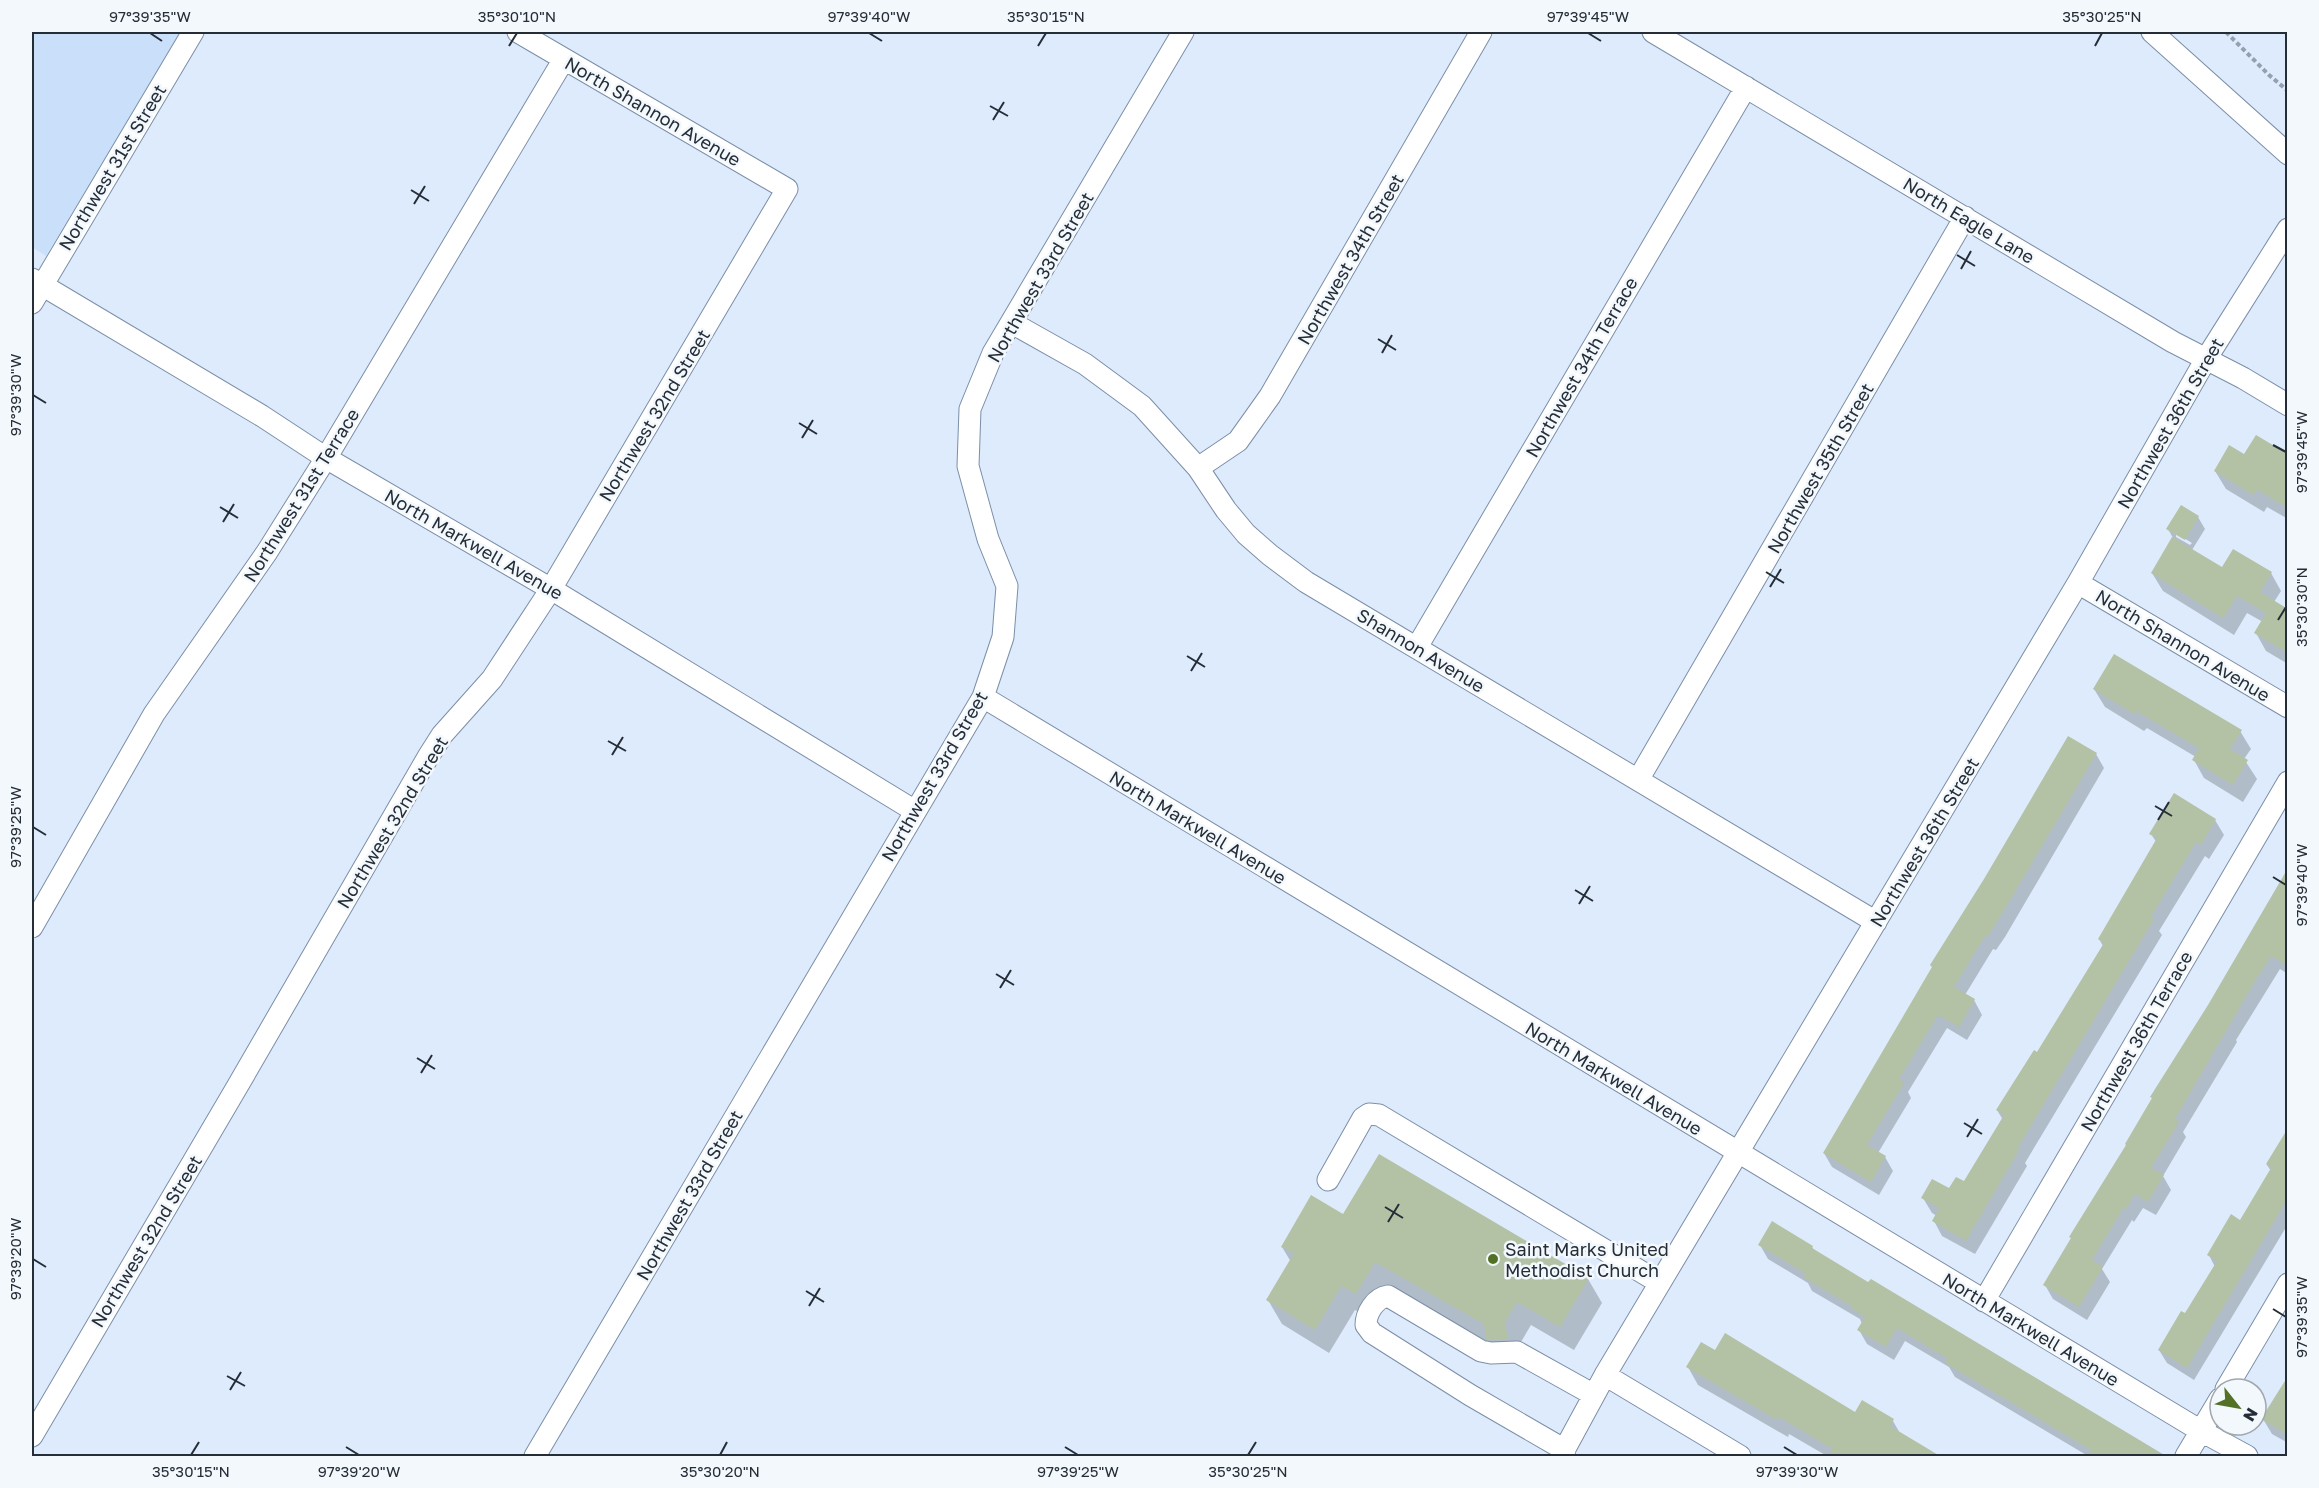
<svg xmlns="http://www.w3.org/2000/svg" width="2319" height="1488" viewBox="0 0 2319 1488" font-family="'Golos Text',sans-serif">
<rect width="100%" height="100%" fill="#deebfc"/>
<path fill="#cadffa" d="M 32,32 L 181,32 L 46,256 L 32,247 Z"/>
<path fill="#0003" fill-rule="evenodd" d="M 2245,456 L 2288,456 L 2288,519 L 2267,507 L 2264,512 L 2226,489 L 2215,471 Z
M 2198,517 L 2205,529 L 2192,550 L 2222,569 L 2271,573 L 2281,591 L 2274,602 L 2288,610 L 2288,664 L 2266,651 L 2256,633 L 2263,622 L 2247,613 L 2234,635 L 2163,591 L 2152,573 L 2173,538 L 2168,529 ZM 2176,533 L 2192,543 L 2190,545 L 2176,537 Z
M 2094,689 L 2240,731 L 2251,749 L 2244,759 L 2257,779 L 2243,802 L 2204,778 L 2194,760 L 2196,757 L 2147,728 L 2144,731 L 2105,707 Z
M 2096,754 L 2104,768 L 2005,937 L 1996,950 L 1993,949 L 1965,995 L 1974,1000 L 1982,1015 L 1967,1040 L 1947,1028 L 1908,1092 L 1911,1098 L 1878,1153 L 1885,1157 L 1893,1171 L 1879,1195 L 1832,1167 L 1824,1153 Z
M 2215,820 L 2224,835 L 2209,859 L 2205,856 L 2159,931 L 2162,935 L 2025,1163 L 2027,1166 L 1975,1254 L 1942,1236 L 1934,1221 L 1937,1216 L 1932,1213 L 1923,1198 L 1950,1190 L 1965,1183 L 2003,1120 L 1997,1110 L 2038,1055 L 2103,946 L 2099,939 L 2157,843 L 2151,834 Z
M 2288,871 L 2288,974 L 2280,969 L 2236,1040 L 2237,1042 L 2183,1132 L 2186,1137 L 2163,1176 L 2171,1190 L 2156,1215 L 2143,1208 L 2134,1222 L 2132,1220 L 2102,1269 L 2110,1282 L 2087,1320 L 2053,1299 L 2045,1285 Z
M 2288,1131 L 2288,1224 L 2194,1380 L 2167,1363 L 2159,1350 L 2186,1315 L 2215,1267 L 2209,1255 L 2241,1222 L 2271,1171 L 2267,1165 Z
M 1344,1216 L 1588,1279 L 1602,1303 L 1574,1350 L 1531,1325 L 1518,1347 L 1520,1363 L 1501,1363 L 1490,1343 L 1389,1285 L 1370,1317 L 1355,1310 L 1329,1353 L 1282,1324 L 1268,1300 L 1291,1262 L 1282,1247 Z
M 1760,1245 L 1812,1247 L 1815,1252 L 2152,1450 L 2156,1456 L 2088,1456 L 1955,1377 L 1949,1367 L 1905,1341 L 1894,1360 L 1867,1344 L 1859,1330 L 1862,1324 L 1860,1319 L 1812,1291 L 1808,1283 L 1768,1259 Z
M 1688,1367 L 1856,1414 L 1893,1421 L 1901,1435 L 1937,1456 L 1827,1456 L 1789,1434 L 1788,1437 L 1698,1385 Z
M 2288,1379 L 2288,1443 L 2272,1434 L 2263,1419 Z"/>
<path fill="#b3c1a4" d="M 2256,435 L 2288,454 L 2288,508 L 2257,490 L 2253,495 L 2214,471 L 2229,445 L 2244,454 Z
M 2181,505 L 2199,516 L 2185,540 L 2166,529 Z
M 2172,537 L 2222,567 L 2233,549 L 2272,572 L 2260,592 L 2288,609 L 2288,653 L 2254,633 L 2266,613 L 2237,596 L 2223,618 L 2151,573 Z
M 2114,654 L 2242,730 L 2230,749 L 2248,760 L 2233,785 L 2192,760 L 2199,748 L 2136,711 L 2134,714 L 2093,689 Z
M 2068,736 L 2097,753 L 1997,922 L 1987,937 L 1985,936 L 1954,987 L 1975,999 L 1959,1027 L 1938,1015 L 1899,1079 L 1904,1083 L 1867,1145 L 1886,1156 L 1871,1182 L 1823,1153 L 1932,967 L 1930,965 L 1984,879 Z
M 2174,793 L 2216,819 L 2201,845 L 2196,842 L 2151,917 L 2154,919 L 2017,1149 L 2019,1150 L 1966,1241 L 1932,1221 L 1939,1208 L 1921,1198 L 1932,1179 L 1949,1188 L 1956,1177 L 1964,1181 L 2004,1115 L 1996,1110 L 2034,1050 L 2037,1052 L 2104,943 L 2098,939 L 2157,838 L 2149,834 Z
M 2288,868 L 2288,966 L 2271,956 L 2260,974 L 2259,974 L 2175,1119 L 2179,1122 L 2151,1168 L 2164,1175 L 2148,1202 L 2135,1194 L 2126,1209 L 2124,1207 L 2092,1260 L 2103,1267 L 2079,1307 L 2043,1285 L 2071,1238 L 2069,1237 L 2126,1145 L 2125,1144 L 2152,1098 L 2150,1097 L 2208,1005 Z
M 2288,1128 L 2288,1198 L 2187,1368 L 2158,1350 L 2181,1311 L 2185,1313 L 2217,1261 L 2207,1255 L 2231,1214 L 2240,1220 L 2271,1168 L 2266,1164 Z
M 1379,1154 L 1589,1278 L 1560,1327 L 1517,1302 L 1505,1322 L 1508,1339 L 1486,1339 L 1484,1324 L 1375,1262 L 1356,1294 L 1341,1286 L 1315,1330 L 1266,1300 L 1294,1253 L 1281,1247 L 1311,1195 L 1343,1214 Z
M 1772,1221 L 1813,1246 L 1812,1248 L 1868,1282 L 1871,1279 L 2166,1456 L 2087,1456 L 2091,1450 L 1945,1363 L 1948,1359 L 1897,1328 L 1886,1347 L 1857,1330 L 1865,1317 L 1852,1309 L 1853,1307 L 1803,1277 L 1805,1273 L 1758,1245 Z
M 1725,1333 L 1855,1412 L 1862,1400 L 1894,1419 L 1890,1426 L 1940,1456 L 1828,1456 L 1833,1449 L 1779,1417 L 1777,1420 L 1686,1367 L 1701,1342 L 1715,1350 Z
M 2288,1376 L 2288,1435 L 2261,1419 Z"/>
<g fill="none" stroke-linecap="round" stroke-linejoin="round">
<defs>
<path id="minor" d="M 1653,32 L 2173,342 L 2243,378 L 2288,405
M 2152,32 L 2288,154
M 32,279 L 262,416 L 326,458 L 551,589 L 915,811
M 32,303 L 193,32
M 1012,323 L 1085,364 L 1142,406 L 1198,468 L 1226,510 L 1246,534 L 1270,555 L 1306,582 L 1876,922
M 1198,468 L 1238,441 L 1270,396 L 1481,32
M 2078,583 L 2288,707
M 1417,647 L 1746,87
M 983,697 L 2201,1431 L 2247,1456
M 1638,780 L 1965,217
M 32,927 L 154,714 L 267,552 L 326,458 L 564,59
M 1328,1180 L 1363,1118 L 1369,1114 L 1379,1115 L 1660,1283
M 1984,1301 L 2288,782
M 1605,1375 L 1740,1456
M 2226,1389 L 2288,1284
M 32,1436 L 237,1087 L 428,757 L 442,735 L 492,679 L 551,589 L 787,189 L 518,32
M 1565,1450 L 1470,1395 L 1372,1333 L 1366,1325 C 1366,1313 1375,1298 1388,1296 L 1481,1351 L 1491,1353 L 1517,1352 L 1594,1395
M 535,1456 L 983,697 L 1003,637 L 1007,586 L 988,539 L 968,466 L 970,409 L 993,353 L 1183,32
M 1561,1456 L 1605,1375 L 2078,583 L 2206,359 L 2288,229
M 2186,1456 L 2220,1399"/>
</defs>
<use href="#minor" stroke="#7b8fa8" stroke-width="23"/>
<path stroke="#95a0ae" stroke-width="4" stroke-dasharray="4.5 3" stroke-linecap="butt" d="M 2226,32 L 2269,75 L 2288,91"/>
<use href="#minor" stroke="#fff" stroke-width="21"/>
</g>
<path fill="none" stroke="#252d37" stroke-width="2" d="M 150,33 L 162,41M 869,33 L 882,41M 1588,33 L 1601,41M 509,46 L 517,33M 1038,46 L 1046,33M 2095,46 L 2102,33M 990,106 L 1008,116M 993,120 L 1004,102M 411,190 L 429,201M 414,204 L 425,186M 1957,255 L 1975,266M 1961,269 L 1971,251M 1378,339 L 1396,350M 1382,353 L 1392,335M 33,395 L 46,403M 799,423 L 817,434M 802,438 L 813,420M 2273,445 L 2286,452M 220,507 L 238,518M 223,522 L 234,504M 1766,572 L 1784,583M 1770,587 L 1781,569M 2278,620 L 2286,607M 1187,656 L 1205,667M 1191,671 L 1202,653M 608,741 L 626,751M 612,755 L 623,737M 2155,806 L 2172,816M 2158,820 L 2169,802M 33,827 L 46,835M 2273,877 L 2286,885M 1575,890 L 1593,901M 1579,904 L 1590,886M 996,974 L 1014,985M 1000,988 L 1011,970M 417,1058 L 435,1069M 421,1073 L 432,1055M 1964,1123 L 1982,1134M 1967,1137 L 1978,1119M 1385,1207 L 1403,1218M 1388,1222 L 1399,1204M 33,1259 L 46,1267M 806,1291 L 824,1302M 809,1306 L 820,1288M 2273,1309 L 2286,1317M 227,1376 L 245,1386M 230,1390 L 241,1372M 346,1447 L 359,1455M 1065,1447 L 1078,1455M 1784,1447 L 1797,1455M 191,1455 L 199,1442M 720,1455 L 727,1442M 1248,1455 L 1256,1442"/>
<circle fill="#537126" stroke="#f3f8fd" stroke-width="2" cx="1493" cy="1259" r="6"/>
<g text-anchor="middle" dominant-baseline="central" stroke-width="5" stroke-linejoin="round" paint-order="stroke">
<g font-size="18" fill="#252d37" stroke="#f3f8fd">
<text transform="translate(653 111) rotate(30)">North Shannon Avenue</text>
<text transform="translate(112 167) rotate(-59)">Northwest 31st Street</text>
<text transform="translate(1969 220) rotate(31)">North Eagle Lane</text>
<text transform="translate(1350 259) rotate(-60)">Northwest 34th Street</text>
<text transform="translate(1040 277) rotate(-60)">Northwest 33rd Street</text>
<text transform="translate(1581 367) rotate(-60)">Northwest 34th Terrace</text>
<text transform="translate(654 415) rotate(-59)">Northwest 32nd Street</text>
<text transform="translate(2170 423) rotate(-60)">Northwest 36th Street</text>
<text transform="translate(1820 468) rotate(-60)">Northwest 35th Street</text>
<text transform="translate(301 495) rotate(-58)">Northwest 31st Terrace</text>
<text transform="translate(474 544) rotate(30)">North Markwell Avenue</text>
<text transform="translate(2183 645) rotate(31)">North Shannon Avenue</text>
<text transform="translate(1421 650) rotate(31)">Shannon Avenue</text>
<text transform="translate(934 776) rotate(-60)">Northwest 33rd Street</text>
<text transform="translate(392 822) rotate(-59)">Northwest 32nd Street</text>
<text transform="translate(1198 827) rotate(31)">North Markwell Avenue</text>
<text transform="translate(1924 842) rotate(-59)">Northwest 36th Street</text>
<text transform="translate(2136 1041) rotate(-60)">Northwest 36th Terrace</text>
<text transform="translate(1614 1078) rotate(31)">North Markwell Avenue</text>
<text transform="translate(689 1195) rotate(-60)">Northwest 33rd Street</text>
<text transform="translate(146 1241) rotate(-59)">Northwest 32nd Street</text>
<text transform="translate(2031 1329) rotate(31)">North Markwell Avenue</text>
</g>
<g font-size="18" fill="#252d37" stroke="#f3f8fd" text-anchor="start">
<text x="1505" y="1249">Saint Marks United<tspan x="1505" dy="21">Methodist Church</tspan></text>
</g>
</g>
<rect width="2319" height="1488" fill="none" stroke="#f3f8fd" stroke-width="66"/>
<g transform="translate(2238 1407) rotate(121)"><circle r="28" fill="#f3f8fd" stroke="#a1a7ae" stroke-width="1.5"/>
<path d="M0-4.5L10 22L0 15L-10 22Z" fill="#537126"/>
<text y="-9" font-size="16" font-weight="bold" text-anchor="middle" fill="#252d37">N</text>
</g>
<rect x="33" y="33" width="2253" height="1422" fill="none" stroke="#252d37" stroke-width="2"/>
<g font-size="15" text-anchor="middle" fill="#252d37">
<text x="150" y="22">97°39'35"W</text>
<text x="517" y="22">35°30'10"N</text>
<text x="869" y="22">97°39'40"W</text>
<text x="1046" y="22">35°30'15"N</text>
<text x="1588" y="22">97°39'45"W</text>
<text x="2102" y="22">35°30'25"N</text>
<text transform="translate(16 395) rotate(-90)" y="5">97°39'30"W</text>
<text transform="translate(2302 452) rotate(-90)" y="5">97°39'45"W</text>
<text transform="translate(2302 607) rotate(-90)" y="5">35°30'30"N</text>
<text transform="translate(16 827) rotate(-90)" y="5">97°39'25"W</text>
<text transform="translate(2302 885) rotate(-90)" y="5">97°39'40"W</text>
<text transform="translate(16 1259) rotate(-90)" y="5">97°39'20"W</text>
<text transform="translate(2302 1317) rotate(-90)" y="5">97°39'35"W</text>
<text x="191" y="1477">35°30'15"N</text>
<text x="359" y="1477">97°39'20"W</text>
<text x="720" y="1477">35°30'20"N</text>
<text x="1078" y="1477">97°39'25"W</text>
<text x="1248" y="1477">35°30'25"N</text>
<text x="1797" y="1477">97°39'30"W</text>
</g>
</svg>
